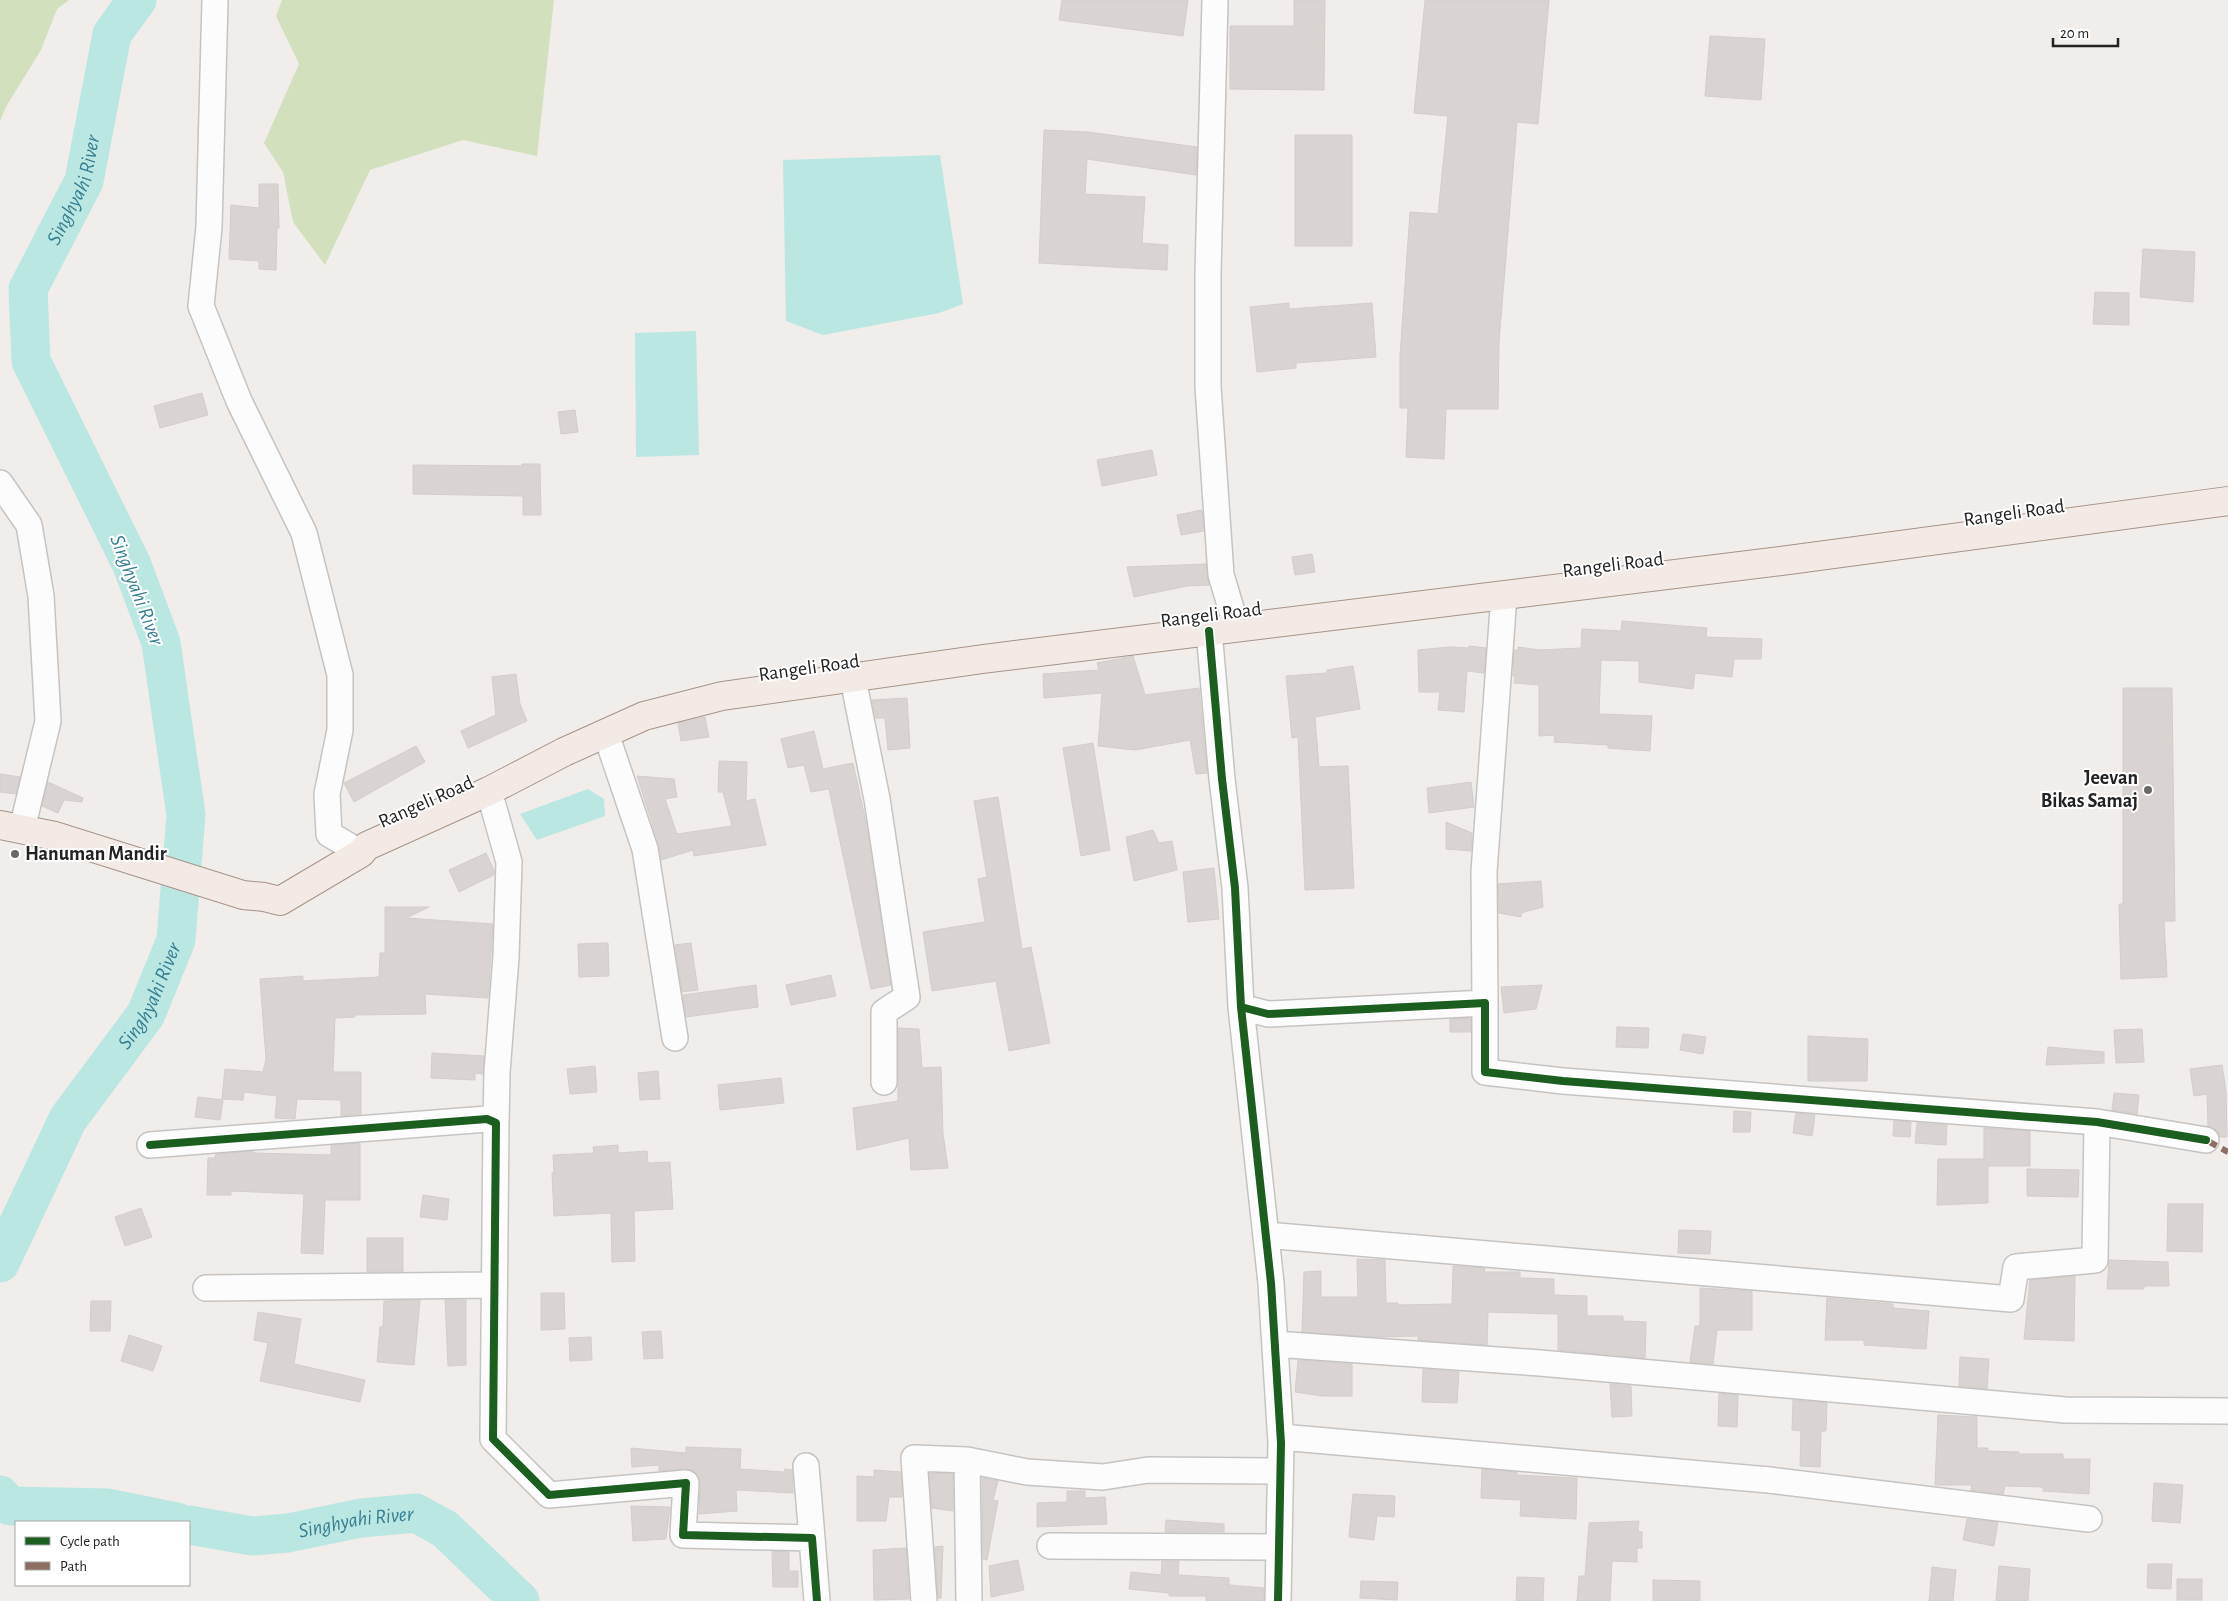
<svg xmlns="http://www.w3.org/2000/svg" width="2228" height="1601" viewBox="0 0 2228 1601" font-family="'Alegreya Sans',sans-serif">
<rect width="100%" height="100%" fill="#f0edea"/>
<path fill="#d3e0bd" d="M 0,0 L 69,0 L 57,9 L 41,50 L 7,105 L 0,121 Z
M 282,0 L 554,0 L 537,156 L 463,140 L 370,170 L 325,265 L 293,222 L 283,172 L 264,143 L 299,64 L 276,16 Z"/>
<path fill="#bbe7e3" d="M 940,155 L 963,304 L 939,313 L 823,335 L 786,321 L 783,160 Z
M 696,331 L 699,455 L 636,457 L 635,333 Z
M 588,789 L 604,799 L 605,816 L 537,840 L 520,814 Z"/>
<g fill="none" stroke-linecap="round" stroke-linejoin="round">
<g stroke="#bbe7e3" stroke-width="39">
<path id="s1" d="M 0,1263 L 68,1119 L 146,1014 L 176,940 L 186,815 L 161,643 L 132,565 L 31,361 L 28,289 L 84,181 L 112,34 L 137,0"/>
<path d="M 0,1495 L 10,1506 L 108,1508 L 177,1522"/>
<path id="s2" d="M 189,1525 L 252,1536 L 288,1533 L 361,1518 L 416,1513 L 445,1529 L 520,1601"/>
</g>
</g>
<path fill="#d9d4d2" stroke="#d3cdcb" d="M 1062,0 L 1188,0 L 1183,36 L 1059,20 Z
M 1294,0 L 1325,0 L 1324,90 L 1230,89 L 1230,26 L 1294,26 Z
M 1425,0 L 1549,0 L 1538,124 L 1517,122 L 1499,342 L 1498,409 L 1446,409 L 1444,459 L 1406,457 L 1408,408 L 1400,408 L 1400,356 L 1410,212 L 1438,214 L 1448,116 L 1414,113 Z
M 1710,36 L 1765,39 L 1761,100 L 1705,96 Z
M 1044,130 L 1088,132 L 1197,147 L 1196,175 L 1087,159 L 1085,194 L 1145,197 L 1142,243 L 1168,245 L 1167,270 L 1039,263 Z
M 1295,135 L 1352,135 L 1352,246 L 1295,246 Z
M 259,184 L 278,184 L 279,228 L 277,228 L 276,270 L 259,269 L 259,261 L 229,259 L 231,205 L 259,208 Z
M 2143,249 L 2195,252 L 2193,302 L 2140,297 Z
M 2095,292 L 2129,293 L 2129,325 L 2093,324 Z
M 1289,303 L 1289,309 L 1372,303 L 1376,357 L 1296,363 L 1296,368 L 1257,372 L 1250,307 Z
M 202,393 L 208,415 L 160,428 L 154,406 Z
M 575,410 L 578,432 L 561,434 L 558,412 Z
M 1152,450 L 1157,475 L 1102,486 L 1097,460 Z
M 522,464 L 540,464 L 541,515 L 523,515 L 523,496 L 413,494 L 413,465 L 522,466 Z
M 1202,510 L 1204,531 L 1181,535 L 1177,515 Z
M 1312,554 L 1315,572 L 1295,575 L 1292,557 Z
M 1206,564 L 1209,585 L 1187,586 L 1134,597 L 1127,567 Z
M 1622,621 L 1707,628 L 1706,637 L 1762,639 L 1761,659 L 1734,659 L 1732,677 L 1695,673 L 1693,689 L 1639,682 L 1639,661 L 1601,660 L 1599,714 L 1652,716 L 1650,751 L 1608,748 L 1608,745 L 1554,742 L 1555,735 L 1539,736 L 1539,685 L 1514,683 L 1515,677 L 1513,676 L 1514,650 L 1518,650 L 1518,647 L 1540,650 L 1581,648 L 1582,629 L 1621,631 Z
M 1469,646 L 1486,648 L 1484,673 L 1467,671 L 1464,712 L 1438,710 L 1440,692 L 1419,692 L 1418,650 L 1449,647 L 1469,648 Z
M 1133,656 L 1145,695 L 1199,688 L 1207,773 L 1196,774 L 1190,740 L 1135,750 L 1098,746 L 1102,693 L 1044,698 L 1043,674 L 1099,670 L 1097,663 Z
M 1353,666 L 1360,709 L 1315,717 L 1319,767 L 1348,766 L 1354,888 L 1305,890 L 1298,737 L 1292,738 L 1286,676 L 1327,673 L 1327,670 Z
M 516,674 L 520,704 L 527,721 L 468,748 L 461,731 L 496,715 L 492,677 Z
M 2123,688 L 2172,688 L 2175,921 L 2164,921 L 2167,977 L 2121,979 L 2119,904 L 2123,904 Z
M 907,698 L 910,748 L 888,750 L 885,718 L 876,718 L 872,700 Z
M 705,717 L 709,737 L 681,741 L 678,723 Z
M 814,731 L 823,769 L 853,763 L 865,818 L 891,985 L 871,989 L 829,789 L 811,792 L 804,765 L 788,768 L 781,739 Z
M 1093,743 L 1110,850 L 1081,856 L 1063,748 Z
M 416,746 L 425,762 L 354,802 L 344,783 Z
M 719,761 L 747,762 L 746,801 L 755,799 L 766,845 L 694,856 L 693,850 L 661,860 L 659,845 L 637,776 L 674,779 L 677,797 L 665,799 L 677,834 L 732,826 L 723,792 L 718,792 Z
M 0,774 L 20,777 L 16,794 L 0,792 Z
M 48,782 L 83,798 L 82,802 L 64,800 L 58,813 L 42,806 Z
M 1471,782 L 1474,807 L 1429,813 L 1427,788 Z
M 998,797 L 1022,949 L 1031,947 L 1050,1043 L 1009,1051 L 996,981 L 932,991 L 923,932 L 985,922 L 978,879 L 987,877 L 974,801 Z
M 1446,822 L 1472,833 L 1471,851 L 1446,849 Z
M 1153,830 L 1159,843 L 1172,841 L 1177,870 L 1134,881 L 1126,837 Z
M 486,853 L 494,870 L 494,875 L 459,892 L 449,870 Z
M 1214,868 L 1219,919 L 1188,922 L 1183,872 Z
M 1541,881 L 1543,907 L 1521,913 L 1521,917 L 1499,913 L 1498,884 Z
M 385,907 L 429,907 L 406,918 L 493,924 L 488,998 L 425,994 L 426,1014 L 355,1015 L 355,1017 L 335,1018 L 333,1072 L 361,1072 L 361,1114 L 341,1116 L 341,1100 L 297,1099 L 295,1119 L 275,1118 L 277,1096 L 244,1092 L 243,1100 L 222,1099 L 225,1069 L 263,1072 L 266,1059 L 260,979 L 303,976 L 303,981 L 379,977 L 380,953 L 385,953 Z
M 608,943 L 609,976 L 579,977 L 578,944 Z
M 691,943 L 698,990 L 682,992 L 675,945 Z
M 831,975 L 836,996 L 791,1005 L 786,985 Z
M 756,985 L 758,1007 L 686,1017 L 683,995 Z
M 1542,985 L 1536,1009 L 1504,1013 L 1501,987 Z
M 1471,1018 L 1471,1032 L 1450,1032 L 1450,1019 Z
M 1617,1027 L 1649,1028 L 1648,1048 L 1616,1047 Z
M 898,1028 L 919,1029 L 922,1068 L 941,1067 L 943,1134 L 948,1168 L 911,1170 L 909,1138 L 857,1150 L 853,1108 L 898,1101 Z
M 2142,1029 L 2144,1062 L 2116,1063 L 2114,1030 Z
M 1683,1034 L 1706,1037 L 1703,1054 L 1680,1050 Z
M 1808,1036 L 1868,1039 L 1867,1081 L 1808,1081 Z
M 2048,1047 L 2104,1052 L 2104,1063 L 2046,1065 Z
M 432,1053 L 484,1056 L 483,1074 L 475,1073 L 475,1080 L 431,1078 Z
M 2222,1065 L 2226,1091 L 2227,1137 L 2220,1137 L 2215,1129 L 2208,1126 L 2207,1094 L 2194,1096 L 2190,1069 Z
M 595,1066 L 597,1092 L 570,1094 L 567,1069 Z
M 658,1071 L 660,1099 L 640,1100 L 638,1073 Z
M 781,1078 L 784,1103 L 720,1110 L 718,1085 Z
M 2114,1093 L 2139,1095 L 2137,1114 L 2112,1110 Z
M 198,1097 L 223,1100 L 220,1120 L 195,1117 Z
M 1734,1111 L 1751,1112 L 1750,1132 L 1733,1132 Z
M 1796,1113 L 1815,1115 L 1812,1136 L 1793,1133 Z
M 1894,1121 L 1911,1122 L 1910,1137 L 1893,1136 Z
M 1917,1123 L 1947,1125 L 1946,1145 L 1915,1143 Z
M 1984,1128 L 2030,1131 L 2030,1166 L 1988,1166 L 1988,1203 L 1937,1205 L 1938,1159 L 1984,1159 Z
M 360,1143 L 360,1200 L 325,1200 L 323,1254 L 301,1253 L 304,1194 L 231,1191 L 231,1195 L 207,1195 L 208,1158 L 215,1158 L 216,1154 L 253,1151 L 253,1153 L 331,1155 L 331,1145 Z
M 618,1145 L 618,1153 L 647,1151 L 648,1163 L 670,1162 L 673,1209 L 634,1211 L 635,1261 L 612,1262 L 611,1213 L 554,1216 L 552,1173 L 554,1173 L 553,1155 L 594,1153 L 593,1147 Z
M 2027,1169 L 2079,1170 L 2078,1197 L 2027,1196 Z
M 423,1195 L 449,1199 L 447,1220 L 420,1217 Z
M 2168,1204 L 2203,1204 L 2202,1252 L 2167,1251 Z
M 141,1208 L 152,1237 L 125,1246 L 115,1217 Z
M 1679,1230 L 1711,1231 L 1710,1254 L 1678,1253 Z
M 367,1238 L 403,1238 L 403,1272 L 367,1272 Z
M 1357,1259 L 1385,1260 L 1386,1303 L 1398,1303 L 1398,1305 L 1452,1304 L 1453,1266 L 1485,1268 L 1484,1272 L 1520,1272 L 1520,1278 L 1554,1279 L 1554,1295 L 1587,1296 L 1587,1316 L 1623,1316 L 1623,1321 L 1646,1322 L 1645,1358 L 1558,1350 L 1558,1314 L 1488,1312 L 1487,1345 L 1418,1340 L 1418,1336 L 1377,1337 L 1302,1332 L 1304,1272 L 1321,1271 L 1321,1297 L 1358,1297 Z
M 2109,1260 L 2168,1262 L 2169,1286 L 2144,1286 L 2144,1289 L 2107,1289 Z
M 2075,1276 L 2074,1341 L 2024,1339 L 2030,1280 Z
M 1700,1288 L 1752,1291 L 1752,1330 L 1717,1330 L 1713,1364 L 1690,1362 L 1695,1326 L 1700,1326 Z
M 541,1293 L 564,1293 L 565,1329 L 541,1330 Z
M 1827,1298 L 1893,1304 L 1893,1308 L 1929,1311 L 1926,1349 L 1864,1345 L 1864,1340 L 1825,1340 Z
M 420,1300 L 414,1365 L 377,1362 L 380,1327 L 383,1327 L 384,1301 Z
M 445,1300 L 466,1300 L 466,1365 L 448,1366 Z
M 91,1301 L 111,1301 L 110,1331 L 90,1331 Z
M 258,1312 L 301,1319 L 294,1364 L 365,1380 L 360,1402 L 260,1381 L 268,1343 L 254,1340 Z
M 661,1331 L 663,1358 L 644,1359 L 642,1332 Z
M 129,1335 L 162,1346 L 153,1371 L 121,1361 Z
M 591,1337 L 592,1360 L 570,1361 L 569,1338 Z
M 1960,1357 L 1989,1359 L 1987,1389 L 1959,1386 Z
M 1298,1360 L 1352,1364 L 1352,1396 L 1322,1396 L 1295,1392 Z
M 1423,1369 L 1459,1372 L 1457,1403 L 1422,1402 Z
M 1610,1384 L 1631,1386 L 1632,1416 L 1612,1417 Z
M 1719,1393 L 1738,1395 L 1737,1427 L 1718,1426 Z
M 1793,1400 L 1827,1403 L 1826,1431 L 1821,1431 L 1820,1467 L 1800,1466 L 1801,1431 L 1792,1430 Z
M 1938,1415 L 1977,1417 L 1977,1448 L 1988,1448 L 1988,1451 L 2019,1452 L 2018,1454 L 2063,1454 L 2063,1459 L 2090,1459 L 2089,1494 L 2043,1491 L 2043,1487 L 2005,1486 L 2003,1494 L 1971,1490 L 1972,1485 L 1935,1485 Z
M 686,1447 L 741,1449 L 740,1469 L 784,1472 L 785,1469 L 792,1470 L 793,1493 L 736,1490 L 737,1511 L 699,1514 L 700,1483 L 699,1476 L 693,1471 L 685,1469 L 659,1471 L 659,1465 L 632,1467 L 631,1448 L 686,1453 Z
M 1482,1469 L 1517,1472 L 1517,1475 L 1577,1478 L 1576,1519 L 1520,1516 L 1521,1500 L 1481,1498 Z
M 874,1470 L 901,1472 L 902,1497 L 889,1497 L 886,1521 L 857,1521 L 857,1476 L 874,1477 Z
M 929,1473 L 953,1474 L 953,1511 L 932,1508 Z
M 982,1478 L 998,1481 L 993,1500 L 998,1501 L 987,1560 L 983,1559 Z
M 2154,1483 L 2183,1485 L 2180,1523 L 2152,1521 Z
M 1067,1491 L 1085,1491 L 1085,1498 L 1105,1497 L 1107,1524 L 1037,1527 L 1037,1503 L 1067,1502 Z
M 1353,1494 L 1395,1496 L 1394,1517 L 1377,1516 L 1374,1540 L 1349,1537 Z
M 631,1506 L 670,1507 L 666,1539 L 633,1541 Z
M 1967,1519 L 1998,1522 L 1994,1546 L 1963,1540 Z
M 1166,1520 L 1224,1524 L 1224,1532 L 1165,1532 Z
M 1639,1521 L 1638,1531 L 1642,1532 L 1642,1548 L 1637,1548 L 1637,1562 L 1612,1561 L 1610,1601 L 1577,1601 L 1579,1576 L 1585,1576 L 1589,1523 Z
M 943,1546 L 941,1598 L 938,1598 L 935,1547 Z
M 906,1548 L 909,1599 L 874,1600 L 873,1550 Z
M 772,1551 L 789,1552 L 789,1571 L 798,1571 L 798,1587 L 773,1587 Z
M 1018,1560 L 1024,1590 L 991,1597 L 989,1566 Z
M 1162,1561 L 1179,1561 L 1178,1575 L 1229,1578 L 1229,1585 L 1264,1588 L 1264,1601 L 1206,1601 L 1206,1596 L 1169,1596 L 1169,1593 L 1129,1589 L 1131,1572 L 1161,1575 Z
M 2148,1564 L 2172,1564 L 2171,1589 L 2147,1588 Z
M 1999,1566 L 2030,1569 L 2028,1601 L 1996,1601 Z
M 1932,1567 L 1956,1570 L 1953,1601 L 1929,1601 Z
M 1517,1577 L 1544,1578 L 1543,1601 L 1516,1601 Z
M 2177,1579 L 2202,1579 L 2202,1600 L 2177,1600 Z
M 1653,1580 L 1700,1581 L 1700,1601 L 1653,1601 Z
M 1361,1581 L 1398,1582 L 1397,1600 L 1360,1598 Z"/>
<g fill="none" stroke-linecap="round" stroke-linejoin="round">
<defs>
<path id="street" d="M 215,0 L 209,227 L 201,306 L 239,401 L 304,533 L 340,675 L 340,730 L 327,794 L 329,834 L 361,853
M 1215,0 L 1208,273 L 1208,387 L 1221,575 L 1237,628
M 0,483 L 29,525 L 41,596 L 48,721 L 22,829
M 1209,631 L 1222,779 L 1235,888 L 1241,1007 L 1271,1283 L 1281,1443 L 1278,1601
M 853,679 L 877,799 L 907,997 L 884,1012 L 884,1082
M 606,734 L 645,849 L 675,1038
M 489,791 L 509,862 L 506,957 L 497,1072 L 496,1123
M 1485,1003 L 1484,872 L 1504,595
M 1241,1007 L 1268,1014 L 1485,1003 L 1485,1072 L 1563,1081 L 2097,1122 L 2206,1140
M 150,1145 L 487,1119 L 496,1123 L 493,1439 L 549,1495 L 686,1483 L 683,1535 L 812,1538 L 817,1601
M 1266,1235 L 2011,1299 L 2016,1267 L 2095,1260 L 2097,1122
M 206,1288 L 494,1285
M 1275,1344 L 1540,1363 L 2065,1410 L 2228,1411
M 1281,1437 L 1769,1480 L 2089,1519
M 967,1460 L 969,1601
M 806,1466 L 812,1538
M 1050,1546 L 1279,1547
M 924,1601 L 914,1458 L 967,1460 L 1027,1472 L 1103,1477 L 1148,1470 L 1280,1471"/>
<path id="primary" d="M 0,825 L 55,836 L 243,895 L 264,897 L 280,901 L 361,853 L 367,846 L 489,791 L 564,752 L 644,716 L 722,696 L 983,659 L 1781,561 L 2228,501"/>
</defs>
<use href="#street" stroke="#c6c4c3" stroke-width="28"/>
<use href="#primary" stroke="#a79386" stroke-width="30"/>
<use href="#street" stroke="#fdfcfc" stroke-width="25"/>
<use href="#primary" stroke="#f3eae6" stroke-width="28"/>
<path stroke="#8d6e63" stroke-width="6" stroke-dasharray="12 6" stroke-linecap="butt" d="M 2206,1140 L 2228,1152"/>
<defs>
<path id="cycleway" d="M 1209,631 L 1222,779 L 1235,888 L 1241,1007 L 1271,1283 L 1281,1443 L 1278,1601
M 1241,1007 L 1268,1014 L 1485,1003 L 1485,1072 L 1563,1081 L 2097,1122 L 2206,1140
M 150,1145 L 487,1119 L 496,1123 L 493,1439 L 549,1495 L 686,1483 L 683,1535 L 812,1538 L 817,1601"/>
</defs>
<use href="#cycleway" stroke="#fff" stroke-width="11"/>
<use href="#cycleway" stroke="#1b5e20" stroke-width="8"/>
</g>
<g fill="#6a6968" stroke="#fff" stroke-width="2">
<circle cx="2148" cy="790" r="5"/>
<circle cx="15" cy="854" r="5"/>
</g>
<g text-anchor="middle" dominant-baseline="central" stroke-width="4" stroke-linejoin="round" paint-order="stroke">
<g font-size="20" fill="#222" stroke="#fff">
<text transform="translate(2014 513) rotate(-8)">Rangeli Road</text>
<text transform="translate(1613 565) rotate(-7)">Rangeli Road</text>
<text transform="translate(1211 615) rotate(-7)">Rangeli Road</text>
<text transform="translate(809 668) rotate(-8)">Rangeli Road</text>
<text transform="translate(426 802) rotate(-24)">Rangeli Road</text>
</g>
<g font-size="20" font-weight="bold" fill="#222" stroke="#fff" text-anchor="end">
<text x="2138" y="778">Jeevan<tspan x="2138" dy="23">Bikas Samaj</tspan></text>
<text x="25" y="854" text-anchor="start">Hanuman Mandir</text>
</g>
<g font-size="21" font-style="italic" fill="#367f92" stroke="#fff">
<text stroke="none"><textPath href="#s1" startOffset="1162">Singhyahi River</textPath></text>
<text transform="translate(137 590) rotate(69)">Singhyahi River</text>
<text stroke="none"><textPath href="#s1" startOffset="308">Singhyahi River</textPath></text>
<text stroke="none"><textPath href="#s2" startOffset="169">Singhyahi River</textPath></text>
</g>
</g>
<rect x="15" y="1521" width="175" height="65" fill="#ffffff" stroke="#a7a7a7"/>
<rect x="25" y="1537" width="25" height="8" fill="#1b5e20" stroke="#a7a7a7"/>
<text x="60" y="1546" font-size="15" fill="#222222">Cycle path</text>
<rect x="25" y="1562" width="25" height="8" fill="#8d6e63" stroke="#a7a7a7"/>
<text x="60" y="1571" font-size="15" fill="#222222">Path</text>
<path d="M2053 38v8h65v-8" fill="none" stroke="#222222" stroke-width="2.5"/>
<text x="2060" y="38" font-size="15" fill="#222222" stroke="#ffffff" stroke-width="4" paint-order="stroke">20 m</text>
</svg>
